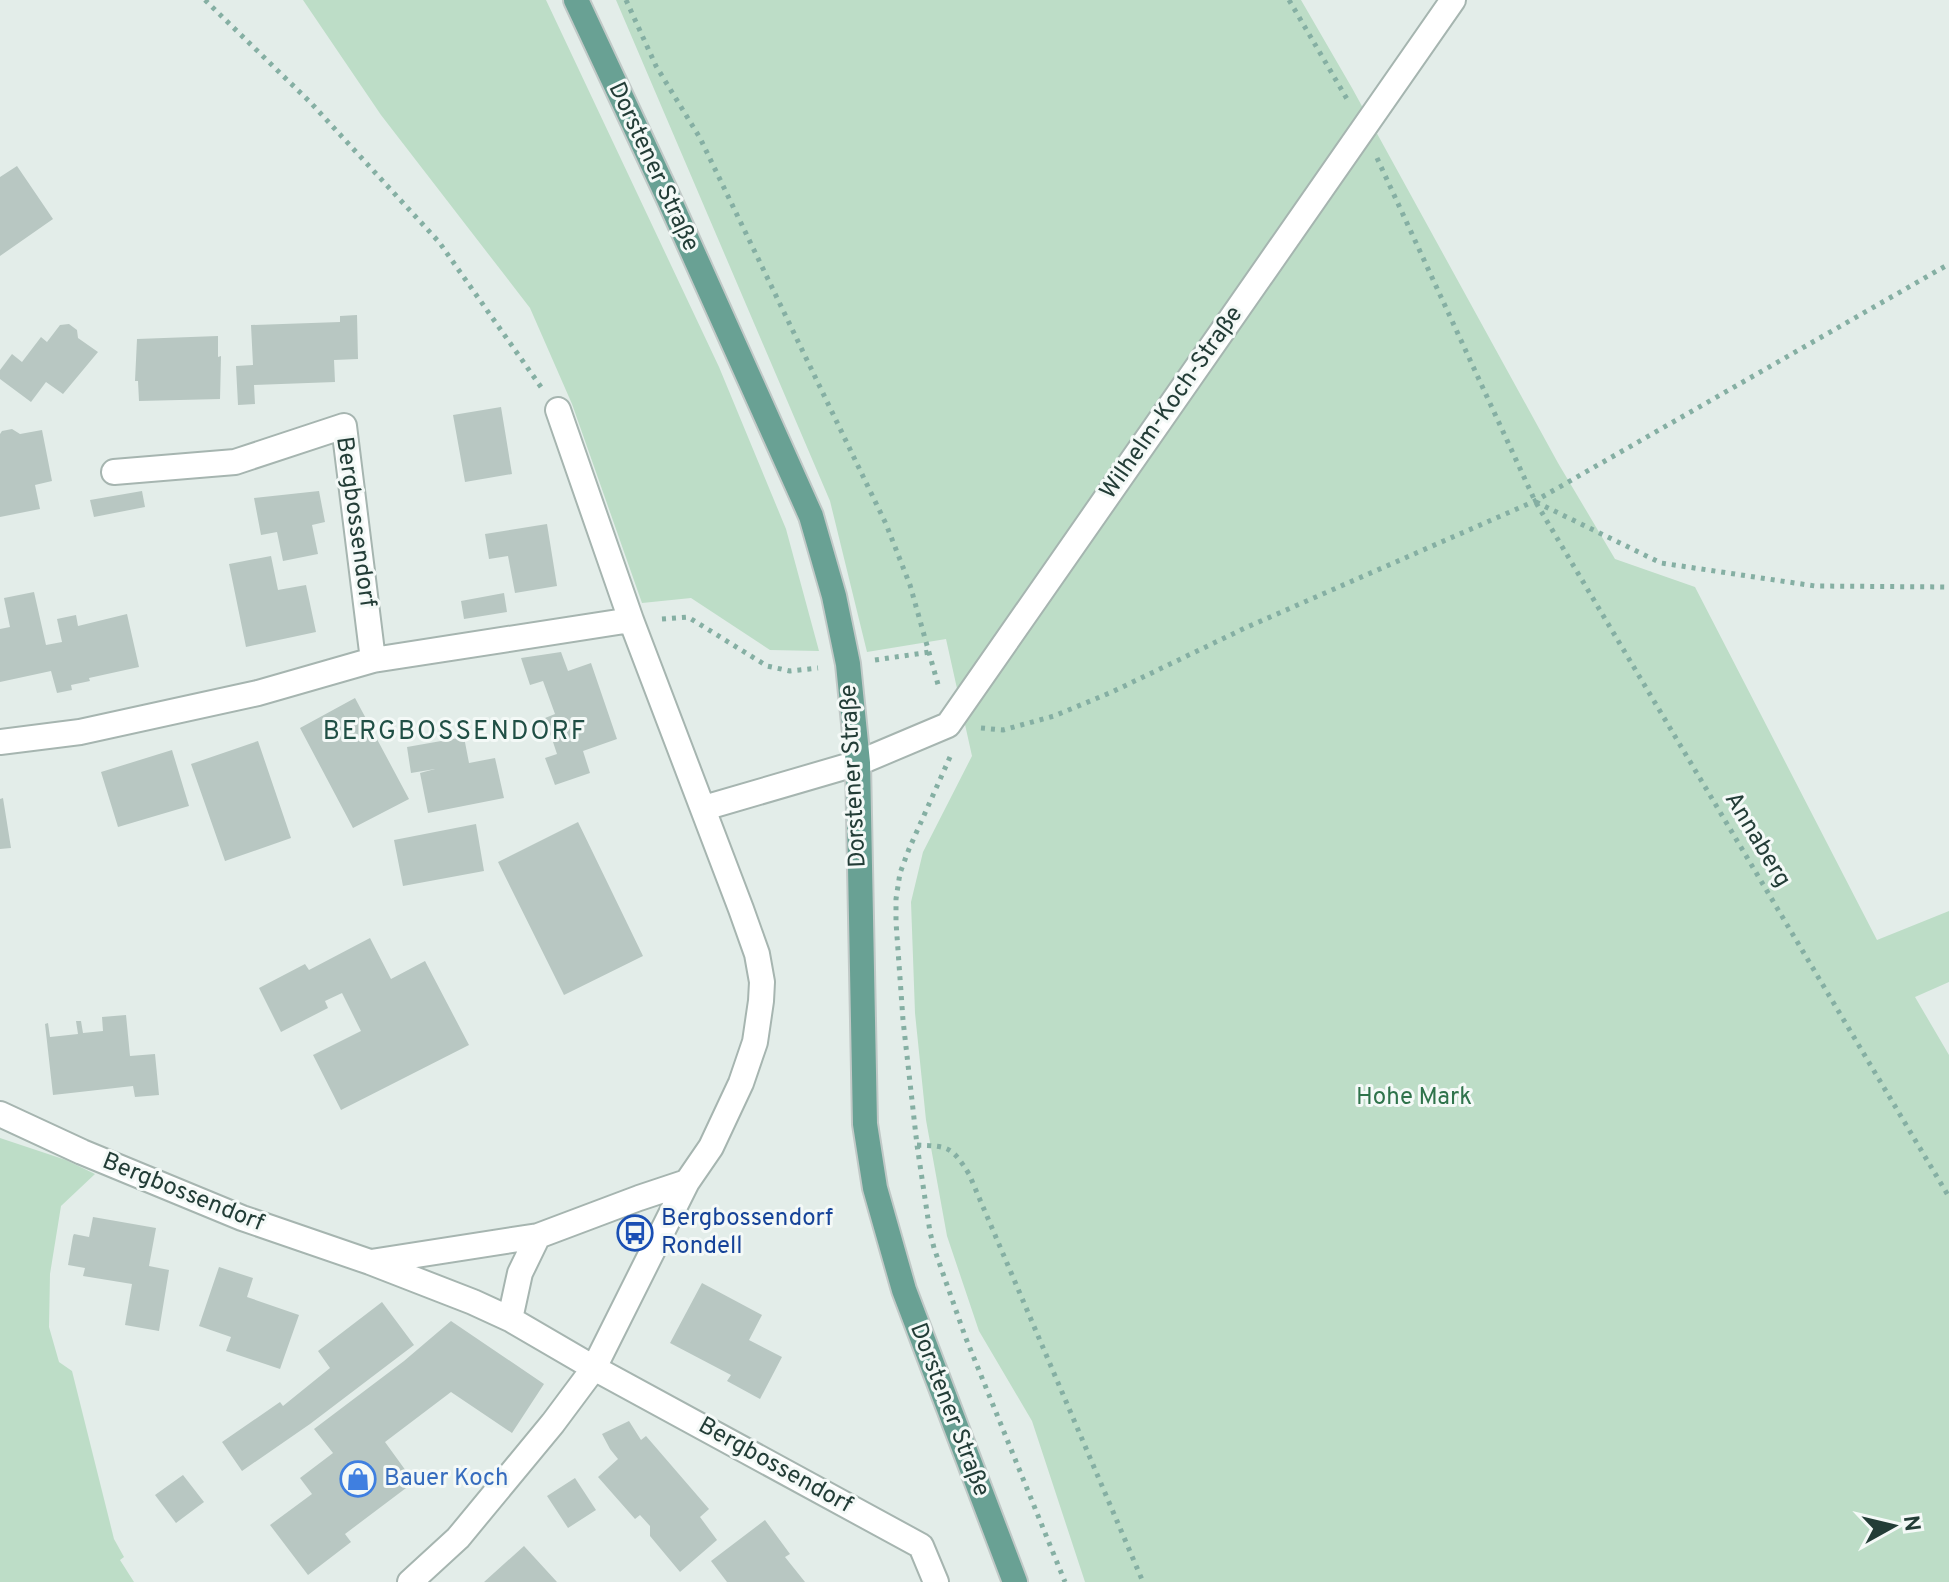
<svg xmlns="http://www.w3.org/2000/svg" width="1949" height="1582" viewBox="0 0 1949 1582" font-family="Overpass,sans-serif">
<rect width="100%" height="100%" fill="#e3ede9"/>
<path fill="#bdddc7" d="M 303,0 L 546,0 L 719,367 L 786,529 L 819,651 L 770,650 L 691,598 L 642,603 L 572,404 L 530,308 L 381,115 Z
M 616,0 L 1301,0 L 1352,88 L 1558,463 L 1615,559 L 1695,587 L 1877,940 L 1949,911 L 1949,982 L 1915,997 L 1949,1055 L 1949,1582 L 1085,1582 L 1032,1421 L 979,1331 L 947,1236 L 926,1120 L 915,1013 L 911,902 L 923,852 L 972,756 L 946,639 L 867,652 L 830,501 Z
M 0,1138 L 66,1160 L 95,1174 L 61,1206 L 50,1274 L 49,1327 L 59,1362 L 72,1371 L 114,1539 L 124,1557 L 120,1560 L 134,1582 L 0,1582 Z"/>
<path fill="#b8c7c2" d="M 17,166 L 53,219 L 0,256 L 0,177 Z
M 357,315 L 358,359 L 334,360 L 335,382 L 254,385 L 255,404 L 238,405 L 236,366 L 253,365 L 251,325 L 340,322 L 340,316 Z
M 69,324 L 77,330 L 78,338 L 98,352 L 63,394 L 46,382 L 31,402 L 0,379 L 0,370 L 12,354 L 22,362 L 41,337 L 47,342 L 60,325 Z
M 218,336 L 218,357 L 221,356 L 220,399 L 139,401 L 138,381 L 135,381 L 137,339 Z
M 501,407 L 512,474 L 465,482 L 453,415 Z
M 12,429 L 20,434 L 42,430 L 52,481 L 35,485 L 40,509 L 0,517 L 0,434 L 2,431 Z
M 142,491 L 145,507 L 94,517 L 90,500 Z
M 319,491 L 325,522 L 312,525 L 318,554 L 283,561 L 277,532 L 261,535 L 254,498 Z
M 547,524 L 557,586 L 515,593 L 508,556 L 489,559 L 485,534 Z
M 271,556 L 278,590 L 306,585 L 316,632 L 246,647 L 229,564 Z
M 34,592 L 46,645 L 62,642 L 57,619 L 76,615 L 78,626 L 127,614 L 139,667 L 89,678 L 90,681 L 71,685 L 72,690 L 57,693 L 51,671 L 0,682 L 0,629 L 10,627 L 4,598 Z
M 504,593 L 507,612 L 464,619 L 461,601 Z
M 561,652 L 568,671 L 591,663 L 617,739 L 583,751 L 590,773 L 555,785 L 545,758 L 557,754 L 545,718 L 555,714 L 543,681 L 530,685 L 521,658 Z
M 355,698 L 409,799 L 353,828 L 300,728 Z
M 464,737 L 469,763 L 495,758 L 504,798 L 428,813 L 420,773 L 435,769 L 411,773 L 407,747 Z
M 258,741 L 291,838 L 225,861 L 191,764 Z
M 172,750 L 189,806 L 118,827 L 101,772 Z
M 3,798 L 11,848 L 0,849 L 0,799 Z
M 578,822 L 643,956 L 564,995 L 498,862 Z
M 476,824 L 484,871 L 403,886 L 394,840 Z
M 370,938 L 391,979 L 425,961 L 469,1045 L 341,1110 L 313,1055 L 361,1031 L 342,993 L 325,1001 L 328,1008 L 281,1032 L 259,988 L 305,964 L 309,970 Z
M 126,1015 L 130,1056 L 155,1054 L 159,1095 L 135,1097 L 133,1086 L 53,1095 L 45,1024 L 48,1023 L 50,1037 L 78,1034 L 76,1021 L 81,1021 L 83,1033 L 103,1031 L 102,1017 Z
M 93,1217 L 156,1228 L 149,1266 L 169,1270 L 159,1331 L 125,1325 L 132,1284 L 83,1276 L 85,1268 L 68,1265 L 73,1236 L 74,1234 L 89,1237 Z
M 219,1267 L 253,1278 L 247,1297 L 299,1315 L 280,1369 L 226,1351 L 231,1337 L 199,1326 Z
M 702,1283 L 762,1315 L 749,1340 L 782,1357 L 760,1399 L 727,1381 L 731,1375 L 670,1343 Z
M 382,1302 L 414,1345 L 310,1424 L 242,1471 L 222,1442 L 280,1402 L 283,1406 L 330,1368 L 318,1351 Z
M 451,1321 L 544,1384 L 512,1433 L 451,1392 L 385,1442 L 414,1482 L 345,1534 L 351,1542 L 308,1575 L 270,1525 L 312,1494 L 300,1478 L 333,1453 L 314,1429 L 404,1361 Z
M 629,1421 L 641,1440 L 646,1436 L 709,1509 L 700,1517 L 717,1540 L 680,1572 L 650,1536 L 650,1526 L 640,1515 L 635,1519 L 598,1477 L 618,1459 L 610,1449 L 602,1434 Z
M 183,1475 L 204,1502 L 176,1523 L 155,1495 Z
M 575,1478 L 596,1510 L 568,1528 L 547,1496 Z
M 765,1520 L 790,1554 L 785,1557 L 805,1582 L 727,1582 L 711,1561 Z
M 524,1546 L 557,1582 L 484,1582 Z"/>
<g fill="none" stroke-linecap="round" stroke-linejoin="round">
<defs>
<path id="minor" d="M 558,410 L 631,620 L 741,909 L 757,954 L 762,982 L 761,1001 L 755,1042 L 741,1083 L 711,1147 L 687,1182 L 594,1368 L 510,1319 L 520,1273 L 538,1236 L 639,1198 L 687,1182
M 114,472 L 235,462 L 344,426 L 373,660
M 0,742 L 80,732 L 258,693 L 373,660 L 631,620
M 704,808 L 858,763 L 948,725 L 1453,0
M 0,1114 L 82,1152 L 242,1218 L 370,1262 L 473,1302 L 510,1319
M 371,1262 L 538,1236
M 410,1582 L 458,1538 L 553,1423 L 594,1368 L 921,1546 L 936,1582"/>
<path id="major" d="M 576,0 L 668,197 L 811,516 L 834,596 L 848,664 L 858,763 L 865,1124 L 875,1188 L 904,1290 L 1015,1582"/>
</defs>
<use href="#minor" stroke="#a6b5b0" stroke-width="28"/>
<use href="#major" stroke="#c1c9c7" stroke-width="28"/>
<path stroke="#85afa3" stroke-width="5" stroke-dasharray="4 6" stroke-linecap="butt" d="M 205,0 L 311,103 L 439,242 L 541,387
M 626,0 L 656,66 L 700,138 L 886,524 L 910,585 L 939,688
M 1289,0 L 1347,99
M 1377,158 L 1535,501 L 1949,1197
M 1536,502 L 1661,563 L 1815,586 L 1949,587
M 662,619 L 688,617 L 767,666 L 790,671 L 818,668
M 875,660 L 930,652
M 981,728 L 1003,730 L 1054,716 L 1112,692 L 1245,628 L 1535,501 L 1949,264
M 950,757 L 909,849 L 900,873 L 896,899 L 896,922 L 903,1020 L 917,1145 L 930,1232 L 934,1248 L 965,1336 L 1065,1582
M 917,1145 C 949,1146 952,1147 969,1174 L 1143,1582"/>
<use href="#minor" stroke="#fff" stroke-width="24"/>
<use href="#major" stroke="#69a194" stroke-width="24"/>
</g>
<defs>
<symbol id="bus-ring" viewBox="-11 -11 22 22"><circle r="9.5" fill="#f4f9f7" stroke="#1a4fb4" stroke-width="1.5"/><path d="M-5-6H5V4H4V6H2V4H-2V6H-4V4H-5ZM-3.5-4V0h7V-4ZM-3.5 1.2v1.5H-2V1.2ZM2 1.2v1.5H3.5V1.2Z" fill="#1a4fb4"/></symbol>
<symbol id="shop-ring" viewBox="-11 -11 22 22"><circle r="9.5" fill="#f4f9f7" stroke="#3f7fe0" stroke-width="1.5"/><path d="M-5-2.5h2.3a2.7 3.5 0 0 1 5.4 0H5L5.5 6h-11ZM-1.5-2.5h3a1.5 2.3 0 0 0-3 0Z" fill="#3f7fe0"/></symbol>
</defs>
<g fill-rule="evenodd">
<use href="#bus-ring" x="615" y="1213" width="40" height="40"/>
<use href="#shop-ring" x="338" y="1459" width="40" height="40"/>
</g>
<g text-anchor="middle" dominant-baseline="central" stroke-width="6" stroke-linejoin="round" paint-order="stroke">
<g font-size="24" fill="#233d37" stroke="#f4f9f7">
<text transform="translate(653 167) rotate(65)">Dorstener Straße</text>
<text transform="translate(1172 403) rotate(-55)">Wilhelm-Koch-Straße</text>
<text transform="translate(355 522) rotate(82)">Bergbossendorf</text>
<text transform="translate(854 776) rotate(-93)">Dorstener Straße</text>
<text transform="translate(1757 840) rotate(59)">Annaberg</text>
<text transform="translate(183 1193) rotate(22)">Bergbossendorf</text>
<text transform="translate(949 1410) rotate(69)">Dorstener Straße</text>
<text transform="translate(775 1466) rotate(29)">Bergbossendorf</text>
</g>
<g font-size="24" fill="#2f734b" stroke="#f4f9f7">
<text x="1414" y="1098">Hohe Mark</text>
</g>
<g font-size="24" fill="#164399" stroke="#f4f9f7" text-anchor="start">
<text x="661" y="1219">Bergbossendorf<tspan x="661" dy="28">Rondell</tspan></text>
</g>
<g font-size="24" fill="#366cbe" stroke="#f4f9f7" text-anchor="start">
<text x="384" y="1479">Bauer Koch</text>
</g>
<g font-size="26" letter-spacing="2" fill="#204f45" stroke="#f4f9f7">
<text x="455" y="732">BERGBOSSENDORF</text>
</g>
</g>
<g transform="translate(1893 1526) rotate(82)" stroke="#f4f9f7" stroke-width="6" paint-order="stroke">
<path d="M0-6L14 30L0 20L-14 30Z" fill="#233d37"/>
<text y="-12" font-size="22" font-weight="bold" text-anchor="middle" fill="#233d37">N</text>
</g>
</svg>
